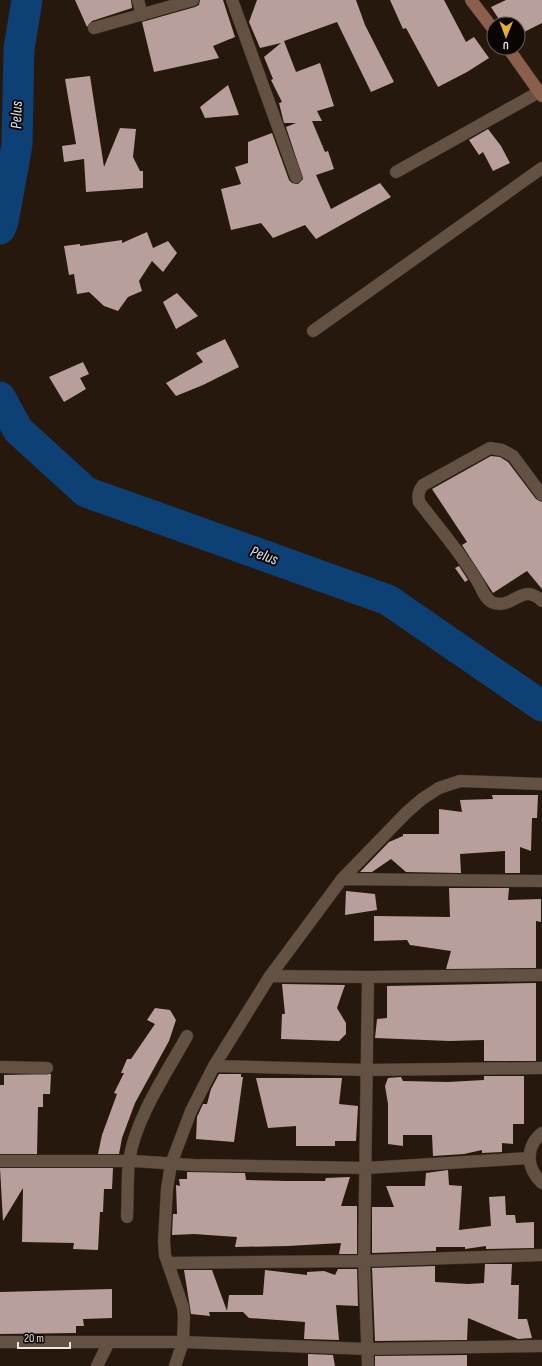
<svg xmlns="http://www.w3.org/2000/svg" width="542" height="1366" viewBox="0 0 542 1366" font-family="'Sofia Sans Condensed',sans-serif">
<rect width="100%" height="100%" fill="#26180c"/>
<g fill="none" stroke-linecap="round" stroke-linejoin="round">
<path stroke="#0d4176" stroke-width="31" d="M 0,229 L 3,222 L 17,145 L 19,49 L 27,0
M 0,397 L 18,430 L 86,492 L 388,600 L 542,706"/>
</g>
<path fill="#b99f9b" d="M 75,0 L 131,0 L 132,8 L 92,21 L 87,27 Z
M 200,0 L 223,0 L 235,37 L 213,46 L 219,58 L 154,72 L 142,22 L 195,7 L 199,5 Z
M 257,0 L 356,0 L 365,25 L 394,82 L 371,92 L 337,22 L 284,41 L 296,72 L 320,63 L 334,106 L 317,111 L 322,121 L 312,121 L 325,152 L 328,151 L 334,169 L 316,175 L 331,209 L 380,183 L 391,197 L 316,239 L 305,225 L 273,238 L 261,223 L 231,230 L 221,189 L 241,184 L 235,167 L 248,163 L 248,142 L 272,133 L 289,180 L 292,183 L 298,184 L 303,179 L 286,127 L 296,123 L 284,123 L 279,103 L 282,102 L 271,80 L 273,79 L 264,57 L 281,43 L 260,48 L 249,22 Z
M 390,0 L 444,0 L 466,42 L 474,37 L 489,58 L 467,72 L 438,87 L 406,28 L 403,29 Z
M 506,0 L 542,0 L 542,23 L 518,35 L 518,24 L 502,24 L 491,7 Z
M 90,76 L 104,167 L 120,128 L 136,129 L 133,157 L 140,171 L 143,171 L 143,188 L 86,192 L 84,159 L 64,162 L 62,146 L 76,144 L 65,79 Z
M 228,85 L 239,115 L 205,118 L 200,107 Z
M 488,129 L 501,146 L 510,163 L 493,171 L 483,152 L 479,155 L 469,140 Z
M 147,232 L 153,248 L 168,241 L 177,253 L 163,272 L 152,261 L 139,281 L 142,291 L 128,297 L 118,311 L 104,306 L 89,292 L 77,294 L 74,274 L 69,275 L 64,246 L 80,244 L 80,246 L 122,240 L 122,243 Z
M 177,293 L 198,316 L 176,329 L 163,302 Z
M 225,339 L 239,367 L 203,385 L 176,396 L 166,383 L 203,362 L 196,353 Z
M 83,362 L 89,374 L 80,378 L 86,389 L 64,402 L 49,377 Z
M 491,456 L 500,457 L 508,462 L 536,499 L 542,502 L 542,589 L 527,571 L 493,593 L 462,545 L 467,542 L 432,489 Z
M 459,566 L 468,580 L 465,582 L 455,568 Z
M 492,795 L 538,795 L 537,818 L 532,818 L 531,851 L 520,847 L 520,873 L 505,873 L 505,851 L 460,854 L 461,873 L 406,872 L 391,859 L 372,872 L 360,872 L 389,842 L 403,836 L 403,834 L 439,834 L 439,809 L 462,812 L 460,800 L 493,799 Z
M 449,888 L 509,888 L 508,900 L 541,899 L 541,922 L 536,921 L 536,968 L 446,969 L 451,951 L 410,945 L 407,940 L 374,941 L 374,916 L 450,917 Z
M 346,891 L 375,894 L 377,910 L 345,915 Z
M 536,983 L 536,1061 L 484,1061 L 484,1040 L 450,1041 L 375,1038 L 377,1019 L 387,1018 L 387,986 Z
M 282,984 L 345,985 L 337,1008 L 346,1023 L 346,1034 L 339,1041 L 281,1039 L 282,1014 L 285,1014 Z
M 155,1008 L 170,1010 L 176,1020 L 169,1041 L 135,1103 L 122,1138 L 119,1154 L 98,1154 L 102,1135 L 117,1094 L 114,1093 L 124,1073 L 121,1073 L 127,1059 L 131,1059 L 155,1024 L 147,1020 Z
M 51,1074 L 50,1094 L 43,1094 L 43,1107 L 38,1107 L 37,1154 L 0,1154 L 0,1085 L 4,1085 L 4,1075 Z
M 219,1074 L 241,1074 L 241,1077 L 243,1077 L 234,1142 L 196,1139 L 197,1117 L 203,1104 L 207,1104 L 211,1089 Z
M 484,1076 L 524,1076 L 524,1124 L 513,1124 L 513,1144 L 502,1143 L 502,1152 L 482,1153 L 482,1150 L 464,1154 L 433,1156 L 432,1135 L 403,1135 L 403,1146 L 388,1144 L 388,1104 L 385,1086 L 388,1078 L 401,1077 L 403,1081 L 448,1082 L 484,1080 Z
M 256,1078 L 342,1078 L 339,1104 L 358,1106 L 356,1141 L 335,1141 L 335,1146 L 296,1146 L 296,1126 L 268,1128 Z
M 0,1168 L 113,1168 L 112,1189 L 104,1189 L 103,1212 L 100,1212 L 98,1250 L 73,1249 L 74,1243 L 22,1242 L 23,1188 L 3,1221 Z
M 448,1170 L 449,1185 L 462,1186 L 459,1230 L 491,1226 L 489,1197 L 505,1196 L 506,1215 L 515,1215 L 516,1223 L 534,1222 L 534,1248 L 486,1249 L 486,1246 L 465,1249 L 465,1247 L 436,1247 L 436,1251 L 434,1251 L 372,1253 L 372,1207 L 394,1207 L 386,1186 L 425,1186 L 426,1173 Z
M 187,1172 L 245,1173 L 246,1180 L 287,1181 L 325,1181 L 326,1178 L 350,1177 L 341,1206 L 357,1206 L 357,1254 L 339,1254 L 341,1243 L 288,1246 L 235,1247 L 237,1237 L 194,1234 L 172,1235 L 173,1214 L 177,1214 L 176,1185 L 180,1186 L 179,1179 L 187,1179 Z
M 485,1264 L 512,1264 L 511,1285 L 519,1285 L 518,1319 L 527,1319 L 532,1338 L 518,1339 L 468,1318 L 467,1340 L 375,1341 L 372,1268 L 435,1266 L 435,1282 L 468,1284 L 484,1283 Z
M 338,1269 L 357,1269 L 358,1306 L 336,1305 L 339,1340 L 304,1339 L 305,1322 L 249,1318 L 243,1312 L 209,1312 L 210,1316 L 191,1314 L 184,1270 L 212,1270 L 227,1311 L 229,1295 L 263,1295 L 265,1270 L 307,1275 L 307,1272 L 324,1271 L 335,1275 Z
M 112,1289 L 112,1318 L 83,1319 L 84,1326 L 76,1326 L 76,1333 L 0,1334 L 0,1292 Z
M 308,1354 L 333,1355 L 335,1366 L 308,1366 Z
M 467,1355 L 467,1366 L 375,1366 L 375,1356 Z"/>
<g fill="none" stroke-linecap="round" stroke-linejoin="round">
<defs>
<path id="street" d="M 138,0 L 142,15
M 232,0 L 296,177
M 94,28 L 193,0
M 396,172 L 539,92
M 313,331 L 542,168
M 542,495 L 513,456 L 502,450 L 490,448 L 423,485 C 418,491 418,495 419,502 C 438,527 460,552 476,579 C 481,586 485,601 494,603 C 514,609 521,582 542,601
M 342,879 L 542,881
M 270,976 L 368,977 L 542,975
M 368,977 L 364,1261 L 368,1366
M 214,1066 L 366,1070 L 542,1068
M 0,1067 L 47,1068
M 542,1133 C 525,1147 526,1168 542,1183
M 0,1161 L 134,1161 L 193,1165 L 366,1168 L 529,1158
M 127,1217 C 128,1199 127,1179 129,1161 C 135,1119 166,1074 187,1036
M 168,1263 L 364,1261 L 542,1255
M 0,1342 L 183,1342 L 368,1349 L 542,1346
M 97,1366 L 109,1342
M 175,1366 L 183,1342 L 184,1317 L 183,1307 L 165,1255 L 164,1241 L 167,1189 L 171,1164 L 191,1111 L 214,1066 L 270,976 L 342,879 L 406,813 L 422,799 L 439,788 L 460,781 L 542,784"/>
<path id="secondary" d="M 471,0 L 494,30
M 508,48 L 542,96"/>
</defs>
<use href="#street" stroke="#3c312c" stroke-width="13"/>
<use href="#secondary" stroke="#3c312c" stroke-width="13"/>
<use href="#street" stroke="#635144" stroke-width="12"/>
<use href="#secondary" stroke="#8c5e4c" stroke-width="12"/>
</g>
<g text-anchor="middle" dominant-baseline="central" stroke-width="4" stroke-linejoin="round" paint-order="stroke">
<g font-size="16" font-style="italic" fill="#d5e3f3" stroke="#0a0502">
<text transform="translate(17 115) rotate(-89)">Pelus</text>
<text transform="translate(264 556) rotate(20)">Pelus</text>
</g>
</g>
<g transform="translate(506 36) rotate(181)"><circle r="19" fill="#0a0502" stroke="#655e59"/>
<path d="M0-3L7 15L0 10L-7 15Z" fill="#e6ad36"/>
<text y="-6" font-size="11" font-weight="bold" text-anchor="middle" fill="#eee4dc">U</text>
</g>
<path d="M18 1342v6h52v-6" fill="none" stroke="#eee4dc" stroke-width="2"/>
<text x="24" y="1342" font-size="12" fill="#eee4dc" stroke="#0a0502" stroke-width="3" paint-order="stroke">20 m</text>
</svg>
